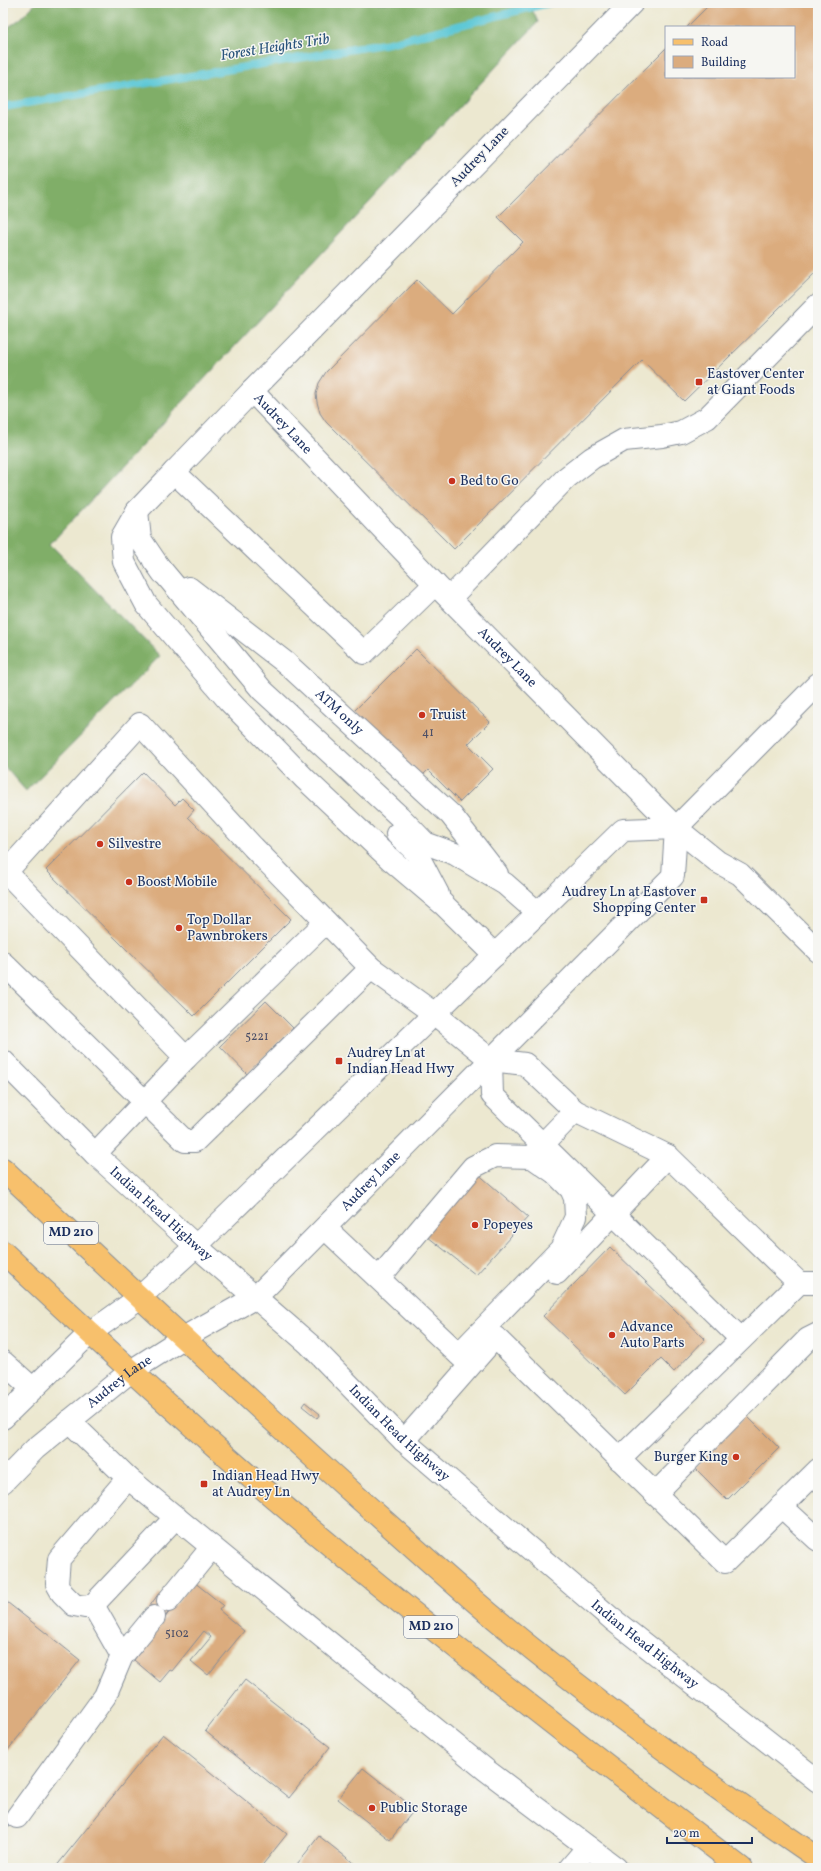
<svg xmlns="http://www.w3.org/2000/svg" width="821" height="1871" viewBox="0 0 821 1871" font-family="Vollkorn,serif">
<rect width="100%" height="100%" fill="#f6f6f2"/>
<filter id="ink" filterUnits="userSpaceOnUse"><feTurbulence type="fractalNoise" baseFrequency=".025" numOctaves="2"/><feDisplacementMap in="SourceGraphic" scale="8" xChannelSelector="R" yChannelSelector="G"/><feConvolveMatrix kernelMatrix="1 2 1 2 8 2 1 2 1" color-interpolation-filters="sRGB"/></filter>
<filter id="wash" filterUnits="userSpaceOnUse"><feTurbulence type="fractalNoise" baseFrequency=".012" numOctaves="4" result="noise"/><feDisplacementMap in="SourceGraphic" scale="16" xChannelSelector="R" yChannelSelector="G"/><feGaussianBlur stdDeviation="0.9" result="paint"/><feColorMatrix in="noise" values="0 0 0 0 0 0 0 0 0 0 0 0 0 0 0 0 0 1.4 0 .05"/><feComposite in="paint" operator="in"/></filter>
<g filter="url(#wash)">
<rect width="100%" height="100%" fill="#ece8d0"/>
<path fill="#80ae67" stroke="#4e6e62" d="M 36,3 L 529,3 L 538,22 L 50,544 L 160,656 L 26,791 L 3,765 L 3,31 L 20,19 Z"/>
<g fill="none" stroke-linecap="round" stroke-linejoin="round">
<path stroke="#5cc7d6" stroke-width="8" d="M 3,107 L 389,43 L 549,3"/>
</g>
<g id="blocks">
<path fill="#dbac7e" d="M 711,3 L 818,3 L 818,270 L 684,401 L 642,360 L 454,549 L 326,422 L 320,413 L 317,402 L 316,394 L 319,383 L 326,372 L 417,280 L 452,314 L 523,242 L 498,217 L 666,48 L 666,77 L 794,77 L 794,27 L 687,27 Z
M 416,649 L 490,722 L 468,744 L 493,769 L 460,802 L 428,770 L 421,777 L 354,711 Z
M 143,772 L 175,805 L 182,798 L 194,810 L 188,817 L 291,919 L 194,1016 L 46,870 Z
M 266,1001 L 293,1028 L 247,1074 L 220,1046 Z
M 476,1172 L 528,1217 L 476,1275 L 423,1233 Z
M 610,1247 L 705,1339 L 674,1372 L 661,1359 L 625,1395 L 543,1316 Z
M 305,1402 L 320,1414 L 317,1418 L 302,1406 Z
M 746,1415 L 779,1448 L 727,1500 L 694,1467 Z
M 194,1582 L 223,1605 L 219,1610 L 244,1631 L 208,1675 L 191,1661 L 211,1637 L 204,1631 L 172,1671 L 170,1670 L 160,1682 L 134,1660 L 170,1611 L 160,1622 L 147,1610 L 159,1593 L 174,1606 Z
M 3,1599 L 80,1660 L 3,1756 Z
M 245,1680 L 330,1747 L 289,1798 L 205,1731 Z
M 163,1734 L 287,1834 L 260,1868 L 55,1868 Z
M 363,1768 L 415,1809 L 390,1840 L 338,1799 Z
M 319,1836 L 360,1868 L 294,1868 Z"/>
</g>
</g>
<g filter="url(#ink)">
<use href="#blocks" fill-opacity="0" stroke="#848c97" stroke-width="1"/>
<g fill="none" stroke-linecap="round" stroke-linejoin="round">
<defs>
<g id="minor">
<path id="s1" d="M 632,3 L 252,391 L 435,584 L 676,828 L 718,862 L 740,874 L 818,951"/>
<path d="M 252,391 L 174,472 L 364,653 L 435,584"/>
<path d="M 174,472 L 137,511 L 122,537 L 124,562 L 146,604 L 228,700 L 305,779 L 390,859 L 443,904 L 495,955"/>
<path d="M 137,511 L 140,539 L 163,573"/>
<path d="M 154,561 L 262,690 L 399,816 L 425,843 L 455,854 L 505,884 L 538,913"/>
<path id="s2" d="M 189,588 L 286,663 L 451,815 L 497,874"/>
<path d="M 450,598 L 566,478 L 592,458 L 624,440 L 662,436 L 681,432 L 707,418 L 818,305"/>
<path d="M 676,828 L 818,684"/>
<path d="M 397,834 L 416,852 L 438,894"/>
<path d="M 6,872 L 140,724 L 253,847 L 371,968 L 435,1014 L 491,1060 L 525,1064 L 575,1111"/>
<path d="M 3,875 L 6,872 L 186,1058 L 326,922"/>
<path d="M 3,963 L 185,1141 L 195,1141 L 371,968"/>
<path d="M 491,1060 L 492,1095 L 741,1339"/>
<path id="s3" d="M 3,1061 L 95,1154 L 196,1246 L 309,1344 L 404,1441 L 612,1619 L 818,1781"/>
<path d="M 543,1144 L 575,1111 L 668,1156 L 799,1283 L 818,1283"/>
<path d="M 95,1154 L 186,1058"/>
<path d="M 325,1228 L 469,1364"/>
<path d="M 557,1273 L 668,1156"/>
<path d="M 379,1278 L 473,1167 L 495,1156 L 532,1157 L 555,1173 L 571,1189 L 575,1198 L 576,1217 L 561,1249 L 459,1354"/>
<path d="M 496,1338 L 725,1562 L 818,1470"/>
<path d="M 3,1362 L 32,1388"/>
<path d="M 3,1418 L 90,1333 L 139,1298 L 196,1246 L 623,830 L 676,828"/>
<path d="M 69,1421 L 128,1478 L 240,1570 L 486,1770 L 616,1868"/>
<path d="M 404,1441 L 489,1344"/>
<path d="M 619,1459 L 799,1283"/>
<path d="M 128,1478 L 59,1559 L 57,1584 L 62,1593 L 74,1605 L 85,1607 L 93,1605 L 176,1517"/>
<path id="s4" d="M 3,1482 L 35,1449 L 131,1371 L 183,1338 L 256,1297 L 673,876 L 676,828"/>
<path d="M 655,1494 L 808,1339 L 818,1334"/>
<path d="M 781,1506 L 818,1540"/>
<path d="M 168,1601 L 212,1547"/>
<path d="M 122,1656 L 154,1617"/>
<path d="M 17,1817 L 105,1696 L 122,1656 L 93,1605"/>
<path d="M 570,1868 L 588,1847"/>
</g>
<path id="major" d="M 3,1169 C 128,1287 253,1404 382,1519 C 418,1551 454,1584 491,1615 C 595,1702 705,1781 818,1858
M 3,1252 C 104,1347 206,1441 312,1530 C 452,1647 596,1758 741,1868"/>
</defs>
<use href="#minor" stroke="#848c97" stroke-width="24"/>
<use href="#major" stroke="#848c97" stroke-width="24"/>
<use href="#minor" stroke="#fff" stroke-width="22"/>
<use href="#major" stroke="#f7c06c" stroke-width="22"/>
</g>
</g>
<g fill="#c8321e" stroke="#f6f6f2" stroke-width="1.5">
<rect x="695" y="378" width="8" height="8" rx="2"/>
<circle cx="452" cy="481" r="4"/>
<circle cx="422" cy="715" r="4"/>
<circle cx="100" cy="844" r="4"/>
<circle cx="129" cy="882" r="4"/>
<rect x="700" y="896" width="8" height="8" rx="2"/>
<circle cx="179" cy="928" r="4"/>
<rect x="335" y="1057" width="8" height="8" rx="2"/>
<circle cx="475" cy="1225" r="4"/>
<circle cx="612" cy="1335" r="4"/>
<circle cx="736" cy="1457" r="4"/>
<rect x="200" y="1480" width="8" height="8" rx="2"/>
<circle cx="372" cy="1808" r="4"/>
</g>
<g text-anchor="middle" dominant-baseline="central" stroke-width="3" stroke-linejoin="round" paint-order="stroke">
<g font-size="12" fill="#4b4e66">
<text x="428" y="733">41</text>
<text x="257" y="1037">5221</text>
<text x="177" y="1634">5102</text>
</g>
<g fill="#f6f6f2" stroke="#5d6b8a" stroke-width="1">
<rect x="44" y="1222" width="54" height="22" rx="3"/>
<rect x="404" y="1616" width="54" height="22" rx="3"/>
</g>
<g font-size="13" font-weight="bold" fill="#1b2f5e">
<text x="71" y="1233">MD 210</text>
<text x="431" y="1627">MD 210</text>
</g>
<g font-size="14" fill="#1b2f5e" stroke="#f6f6f2">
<text transform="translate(480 157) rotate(-46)">Audrey Lane</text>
<text stroke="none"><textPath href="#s1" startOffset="588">Audrey Lane</textPath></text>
<text stroke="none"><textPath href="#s1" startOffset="912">Audrey Lane</textPath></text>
<text stroke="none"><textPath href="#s2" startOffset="195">ATM only</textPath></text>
<text stroke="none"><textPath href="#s4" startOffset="478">Audrey Lane</textPath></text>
<text stroke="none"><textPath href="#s3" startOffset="220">Indian Head Highway</textPath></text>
<text stroke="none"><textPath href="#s4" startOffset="154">Audrey Lane</textPath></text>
<text stroke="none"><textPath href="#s3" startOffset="544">Indian Head Highway</textPath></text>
<text stroke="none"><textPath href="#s3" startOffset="868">Indian Head Highway</textPath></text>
</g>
<g font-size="14" fill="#1b2f5e" stroke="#f6f6f2" text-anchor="start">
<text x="707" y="374">Eastover Center<tspan x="707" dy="16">at Giant Foods</tspan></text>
<text x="460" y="481">Bed to Go</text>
<text x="430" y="715">Truist</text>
<text x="108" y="844">Silvestre</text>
<text x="137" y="882">Boost Mobile</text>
<text x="696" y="892" text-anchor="end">Audrey Ln at Eastover<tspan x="696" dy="16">Shopping Center</tspan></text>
<text x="187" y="920">Top Dollar<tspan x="187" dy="16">Pawnbrokers</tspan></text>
<text x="347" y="1053">Audrey Ln at<tspan x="347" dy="16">Indian Head Hwy</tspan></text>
<text x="483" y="1225">Popeyes</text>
<text x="620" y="1327">Advance<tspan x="620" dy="16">Auto Parts</tspan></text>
<text x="728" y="1457" text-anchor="end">Burger King</text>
<text x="212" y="1476">Indian Head Hwy<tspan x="212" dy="16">at Audrey Ln</tspan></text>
<text x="380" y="1808">Public Storage</text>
</g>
<g font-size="15" font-style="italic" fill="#2b557c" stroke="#f6f6f2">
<text transform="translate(275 48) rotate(-9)">Forest Heights Trib</text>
</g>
</g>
<rect width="821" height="1871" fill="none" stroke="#f6f6f2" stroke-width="16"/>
<rect x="665" y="26" width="130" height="52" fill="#f6f6f2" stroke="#9ea6b7"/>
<rect x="673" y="39" width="20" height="6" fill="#f7c06c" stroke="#9ea6b7"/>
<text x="701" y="46" font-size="12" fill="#1b2f5e">Road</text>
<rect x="673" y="56" width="20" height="12" fill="#dbac7e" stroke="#9ea6b7"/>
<text x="701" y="66" font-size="12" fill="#1b2f5e">Building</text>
<path d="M667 1837v6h85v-6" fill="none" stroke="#1b2f5e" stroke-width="2"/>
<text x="673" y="1837" font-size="12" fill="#1b2f5e" stroke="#f6f6f2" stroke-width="3" paint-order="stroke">20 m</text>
</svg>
